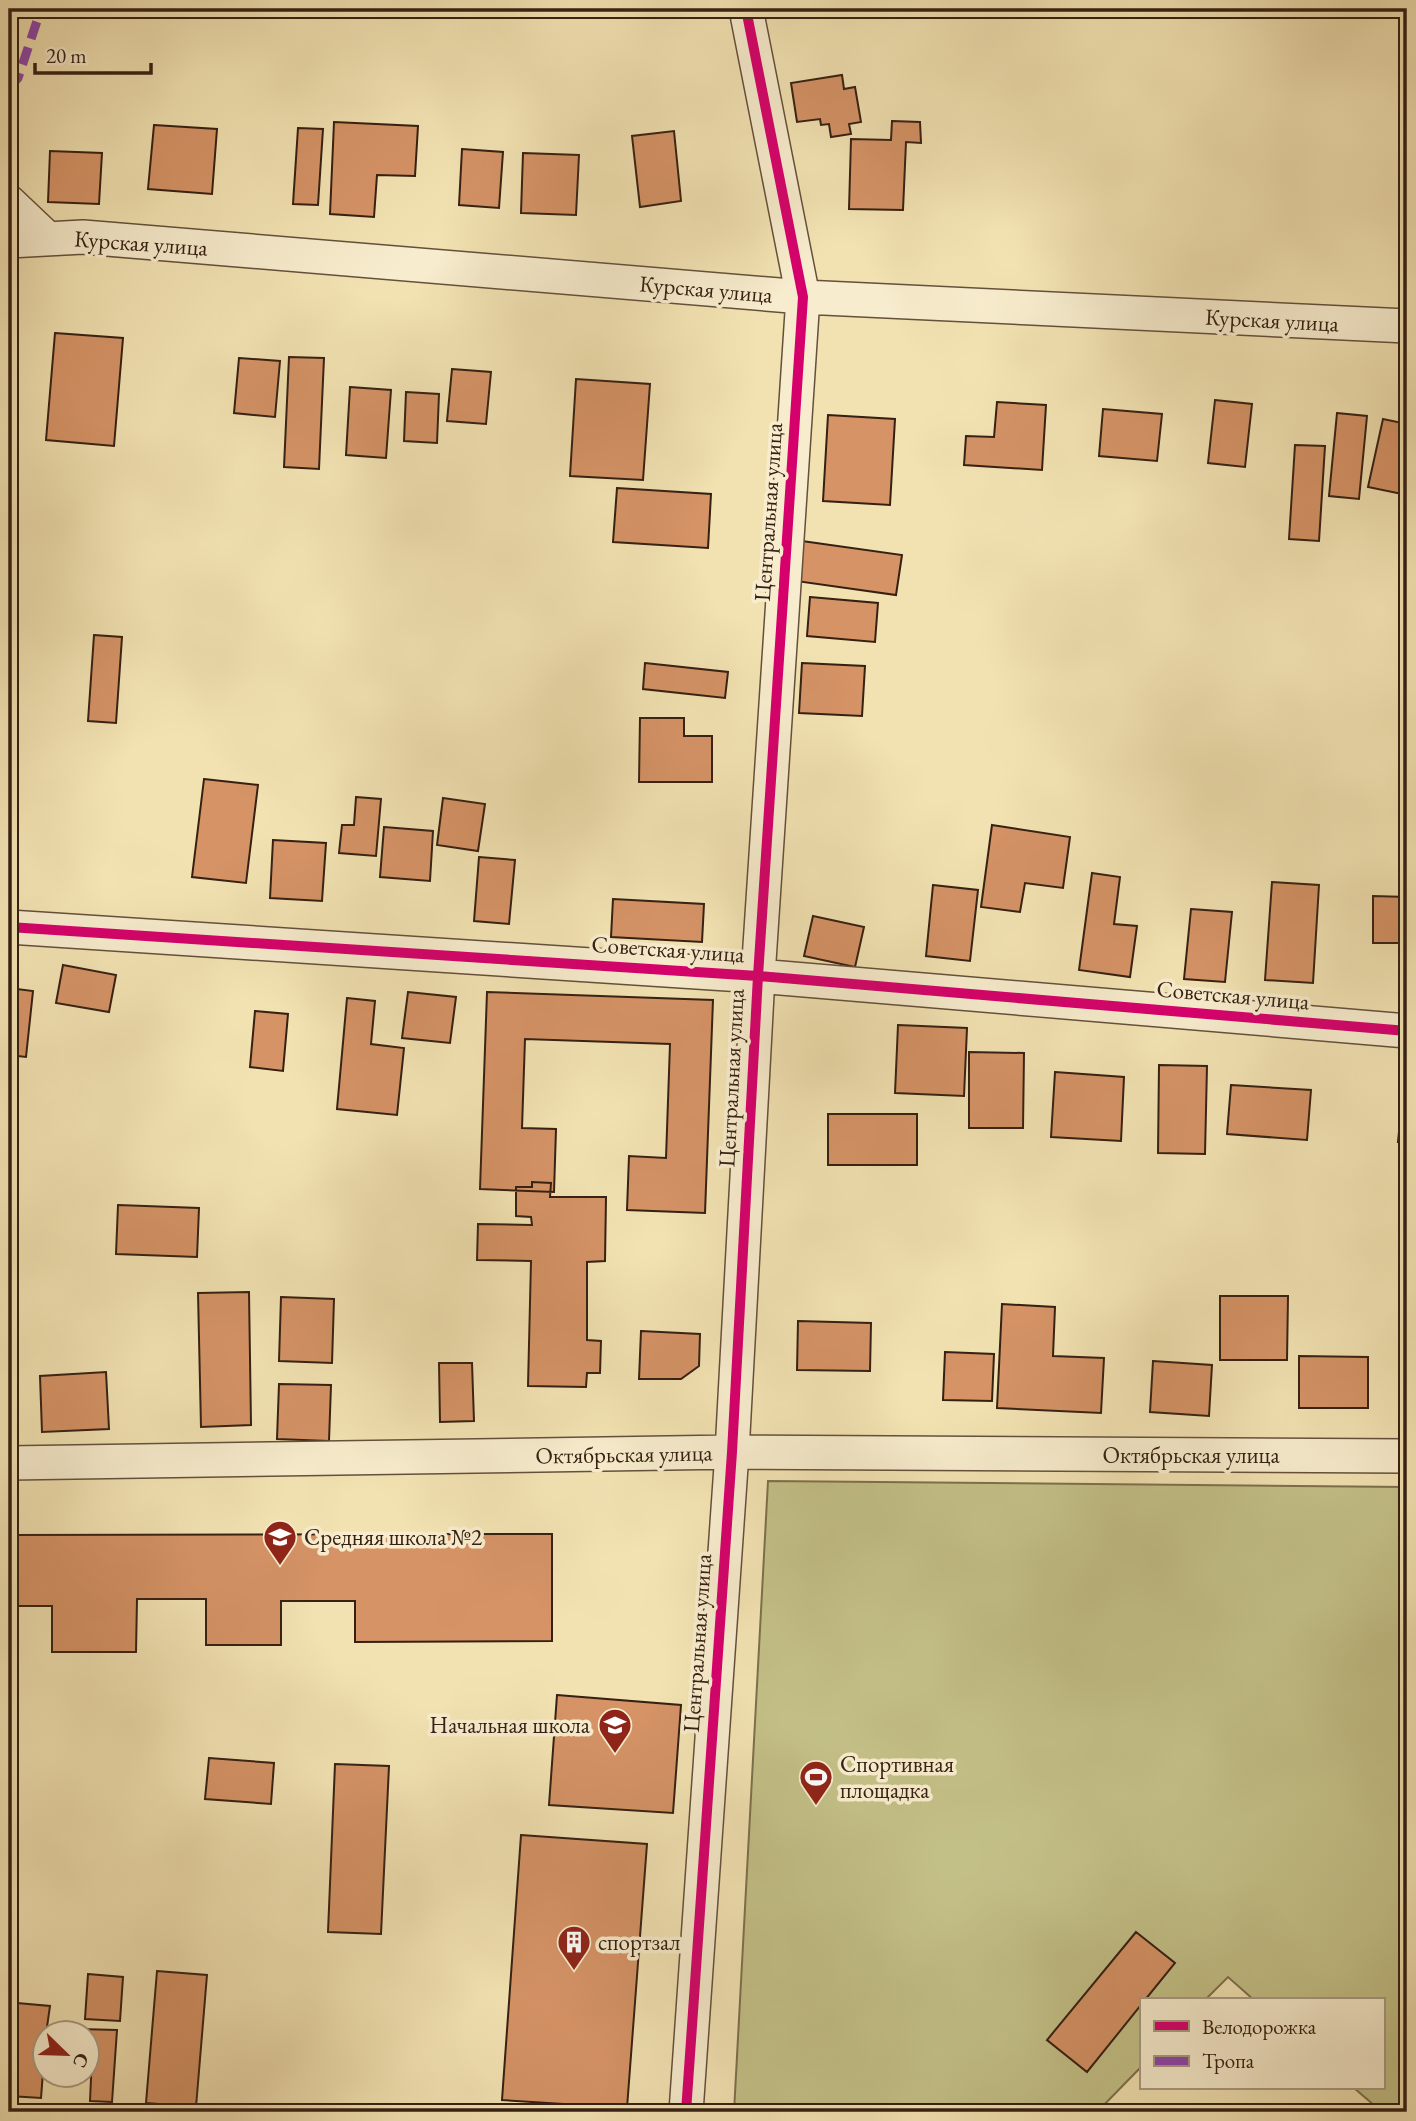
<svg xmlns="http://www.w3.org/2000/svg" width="1416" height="2121" font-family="'EB Garamond',serif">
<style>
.green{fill:#c3c087;stroke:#7c704d;stroke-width:2}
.building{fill:#d59366;stroke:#352013;stroke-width:2}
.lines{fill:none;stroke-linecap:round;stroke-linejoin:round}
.street-casing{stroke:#64503b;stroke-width:36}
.street{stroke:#f7eccd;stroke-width:33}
.quiet{stroke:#8e44ad;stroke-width:9;stroke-dasharray:18 9;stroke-linecap:butt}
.cycleway-casing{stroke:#f7eccd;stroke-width:15}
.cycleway{stroke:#d6006c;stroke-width:10}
.labels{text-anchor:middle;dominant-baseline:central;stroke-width:7;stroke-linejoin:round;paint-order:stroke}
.street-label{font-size:23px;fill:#352013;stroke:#f7eccd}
.poi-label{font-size:23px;fill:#352013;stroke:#f7eccd;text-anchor:start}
</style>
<rect width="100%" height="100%" fill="#f2e2b2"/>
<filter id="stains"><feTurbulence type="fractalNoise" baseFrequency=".00286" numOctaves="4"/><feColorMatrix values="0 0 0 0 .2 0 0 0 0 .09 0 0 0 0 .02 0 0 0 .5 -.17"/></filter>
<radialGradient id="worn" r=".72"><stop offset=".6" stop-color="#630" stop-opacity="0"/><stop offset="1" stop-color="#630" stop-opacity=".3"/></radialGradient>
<!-- green -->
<path class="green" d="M768,1481L1407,1487V2112H1382L1354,2088H1383V2000H1254L1228,1977L1205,2000H1141V2067L1097,2112H734Z"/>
<!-- building -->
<path class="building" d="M842,75L844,89L855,87L861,122L849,124L851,134L831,137L829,124L821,125L820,119L797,122L791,83Z
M892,121L920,122L921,143L906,142L903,210L849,209L851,139L891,140Z
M334,122L418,126L415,176L377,175L374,217L330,214Z
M154,125L217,129L212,194L148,189Z
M298,128L323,129L318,205L293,204Z
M674,131L681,201L640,207L632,136Z
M462,149L503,152L499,208L459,205Z
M50,151L102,153L99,204L48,202Z
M523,153L579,155L576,215L521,213Z
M55,333L123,338L114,446L46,440Z
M289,357L324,358L319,469L284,467Z
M239,358L280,361L275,417L234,413Z
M452,369L491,372L486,424L447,421Z
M576,379L650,384L643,480L570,476Z
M350,387L391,390L386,458L346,455Z
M406,392L439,394L437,443L404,441Z
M1215,400L1252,404L1245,467L1208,463Z
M997,402L1046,405L1042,470L964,465L966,436L994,437Z
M1103,409L1162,414L1157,461L1099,456Z
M1337,413L1367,416L1359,499L1329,496Z
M828,415L895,419L890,505L823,501Z
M1383,419L1407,424V495L1368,487Z
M1295,445L1325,446L1319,541L1289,539Z
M617,488L711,494L708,548L613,542Z
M802,541L902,555L896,595L796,581Z
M810,597L878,603L875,642L807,636Z
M94,635L122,637L116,723L88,721Z
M9,644H13L11,702H9Z
M645,663L728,672L725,698L643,689Z
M802,663L865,666L862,716L799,713Z
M640,718H684V736H712V782H639Z
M204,779L258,785L246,883L192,877Z
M356,797L381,799L376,856L339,853L342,825H354Z
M443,798L485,804L478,851L437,845Z
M992,825L1070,837L1063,888L1025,883L1020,912L981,907Z
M384,827L433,831L430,881L380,877Z
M273,840L326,843L322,901L270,898Z
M479,857L515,860L509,924L474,921Z
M1092,873L1120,877L1114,924L1137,926L1130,977L1079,970Z
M1272,882L1319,885L1313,983L1265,980Z
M933,885L978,890L970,961L926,956Z
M1373,896L1407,897V943H1373Z
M613,899L704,904L702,942L611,937Z
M1191,909L1232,912L1225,982L1184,979Z
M813,916L864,927L855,967L804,956Z
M63,965L116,975L109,1012L56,1003Z
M9,988L33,991L26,1057L9,1055Z
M408,992L456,997L450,1043L402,1038Z
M487,992L713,1000L705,1213L627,1210L629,1156L666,1158L670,1044L525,1039L522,1128L556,1129L554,1192L480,1189Z
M347,998L375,1001L371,1044L404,1048L397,1115L337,1109Z
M255,1011L288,1014L283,1071L250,1067Z
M898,1025L967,1028L964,1096L895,1093Z
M969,1052L1024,1053L1023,1128H969Z
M1159,1065L1207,1066L1205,1154L1158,1153Z
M1055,1072L1124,1077L1121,1141L1051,1137Z
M1231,1085L1311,1090L1307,1140L1227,1134Z
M1403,1091H1407V1142H1398Z
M828,1114H917V1165H828Z
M532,1182L551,1183L550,1197H606L605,1261L587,1262V1340L601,1341L600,1373H587L586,1387L528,1386L531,1261L477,1260L478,1224L532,1225L531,1217L516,1216V1187H532Z
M118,1205L199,1208L197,1257L116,1254Z
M249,1292L251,1425L201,1427L198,1293Z
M1220,1296H1288L1287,1360H1220Z
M281,1297L334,1299L332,1363L279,1361Z
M1002,1304L1055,1307L1053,1356L1104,1358L1101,1413L997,1408Z
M798,1321L871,1323L870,1371L797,1370Z
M641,1331L700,1334L699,1366L681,1379H639Z
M945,1352L994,1354L992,1401L943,1400Z
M1299,1356L1368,1357V1408H1299Z
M1153,1361L1212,1365L1209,1416L1150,1412Z
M439,1363H472L474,1421L440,1422Z
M106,1372L109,1429L42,1432L40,1376Z
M279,1384L331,1385L329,1441L277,1439Z
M552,1534V1641L355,1642V1601H281V1645H206V1599H137L136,1652H52V1606H9V1535Z
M557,1695L681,1705L673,1813L549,1805Z
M209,1758L274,1763L271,1804L205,1799Z
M335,1764L389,1766L381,1934L328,1932Z
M521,1835L647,1844L627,2108L502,2100Z
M1136,1932L1175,1963L1145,2000H1141V2005L1087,2072L1047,2040Z
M157,1971L207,1975L196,2107L146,2103Z
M88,1974L123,1977L120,2021L85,2019Z
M17,2003L50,2006L46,2034L41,2098L9,2096Z
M79,2029L117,2030L112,2102L90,2101L92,2056H88V2034H79Z"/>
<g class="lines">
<defs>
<path id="street" d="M9,202L48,239
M9,241L83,237L803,297L1407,326
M9,927L758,976L1407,1031
M9,1463L732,1452L1407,1456
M686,2112L732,1452L758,976L803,297L746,9"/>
</defs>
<!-- street casing -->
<use href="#street" class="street-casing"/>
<!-- street -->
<use href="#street" class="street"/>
<!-- quiet -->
<path class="quiet" d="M9,87L18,78L41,9"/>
<defs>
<path id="cycleway" d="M9,927L758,976L1407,1031
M686,2112L732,1452L758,976L803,297L746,9"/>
</defs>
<!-- cycleway casing -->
<use href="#cycleway" class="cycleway-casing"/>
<!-- cycleway -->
<use href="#cycleway" class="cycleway"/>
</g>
<!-- icons -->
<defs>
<symbol id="school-pin" viewBox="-11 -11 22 30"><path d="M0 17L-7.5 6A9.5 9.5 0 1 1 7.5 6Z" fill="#8f2418" stroke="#f7eccd"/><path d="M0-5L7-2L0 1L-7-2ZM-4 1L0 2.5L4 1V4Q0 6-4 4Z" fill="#fff"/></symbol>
<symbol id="stadium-pin" viewBox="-11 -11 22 30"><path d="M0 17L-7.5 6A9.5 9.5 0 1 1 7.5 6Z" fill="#8f2418" stroke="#f7eccd"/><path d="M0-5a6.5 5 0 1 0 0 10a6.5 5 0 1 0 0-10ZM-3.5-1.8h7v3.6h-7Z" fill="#fff"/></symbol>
<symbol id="building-pin" viewBox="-11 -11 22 30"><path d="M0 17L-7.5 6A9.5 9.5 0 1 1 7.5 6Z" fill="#8f2418" stroke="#f7eccd"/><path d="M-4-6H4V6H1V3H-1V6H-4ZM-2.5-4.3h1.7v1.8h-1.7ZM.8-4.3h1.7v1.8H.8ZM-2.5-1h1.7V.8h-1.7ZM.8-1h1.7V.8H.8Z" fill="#fff"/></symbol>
</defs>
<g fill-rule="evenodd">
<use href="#school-pin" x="261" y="1518" width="38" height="52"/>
<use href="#school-pin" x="596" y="1706" width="38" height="52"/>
<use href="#stadium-pin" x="797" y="1758" width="38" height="52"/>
<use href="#building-pin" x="555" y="1923" width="38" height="52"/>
</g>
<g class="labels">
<!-- street labels -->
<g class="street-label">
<text transform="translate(141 243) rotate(4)">Курская улица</text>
<text transform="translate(706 289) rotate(5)">Курская улица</text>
<text transform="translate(1272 320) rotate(3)">Курская улица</text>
<text transform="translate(768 512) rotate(-86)">Центральная улица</text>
<text transform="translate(668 949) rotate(4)">Советская улица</text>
<text transform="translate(1233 995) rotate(5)">Советская улица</text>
<text transform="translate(731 1078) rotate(-87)">Центральная улица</text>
<text transform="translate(624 1454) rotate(-1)">Октябрьская улица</text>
<text x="1191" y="1455">Октябрьская улица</text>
<text transform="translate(697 1643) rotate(-86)">Центральная улица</text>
</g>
<!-- poi labels -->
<g class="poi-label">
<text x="304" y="1537">Средняя школа №2</text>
<text x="590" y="1725" text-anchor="end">Начальная школа</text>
<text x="840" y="1764">Cпортивная<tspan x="840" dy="26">площадка</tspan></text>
<text x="598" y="1942">спортзал</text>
</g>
</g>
<!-- margin -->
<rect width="1416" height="2121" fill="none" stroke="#f2e2b2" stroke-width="35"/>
<rect x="10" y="10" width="1395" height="2100" fill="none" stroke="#352013" stroke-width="3.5"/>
<rect x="18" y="18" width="1381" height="2086" fill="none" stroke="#352013" stroke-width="2"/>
<!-- legend -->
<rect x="1140" y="1998" width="245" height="91" fill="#f7eccd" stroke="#a99a83" stroke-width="2"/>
<rect x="1154" y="2021" width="35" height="10" fill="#d6006c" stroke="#a99a83" stroke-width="2"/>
<text x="1202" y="2034" font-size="21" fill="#352013">Велодорожка</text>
<rect x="1154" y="2056" width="35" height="10" fill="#8e44ad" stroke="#a99a83" stroke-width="2"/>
<text x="1202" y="2068" font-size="21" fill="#352013">Тропа</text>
<!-- north arrow -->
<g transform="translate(66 2054) rotate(113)"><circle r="33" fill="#f7eccd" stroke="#a99a83" stroke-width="2"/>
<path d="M0-5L12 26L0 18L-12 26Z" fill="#8f2418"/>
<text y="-10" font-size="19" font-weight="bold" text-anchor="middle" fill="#352013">С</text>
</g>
<!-- scale -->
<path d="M35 63v10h116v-10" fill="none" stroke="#352013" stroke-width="3.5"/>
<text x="46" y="63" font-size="21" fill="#352013" stroke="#f7eccd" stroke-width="5" paint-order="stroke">20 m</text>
<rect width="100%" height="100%" filter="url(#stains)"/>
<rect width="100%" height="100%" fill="url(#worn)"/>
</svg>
